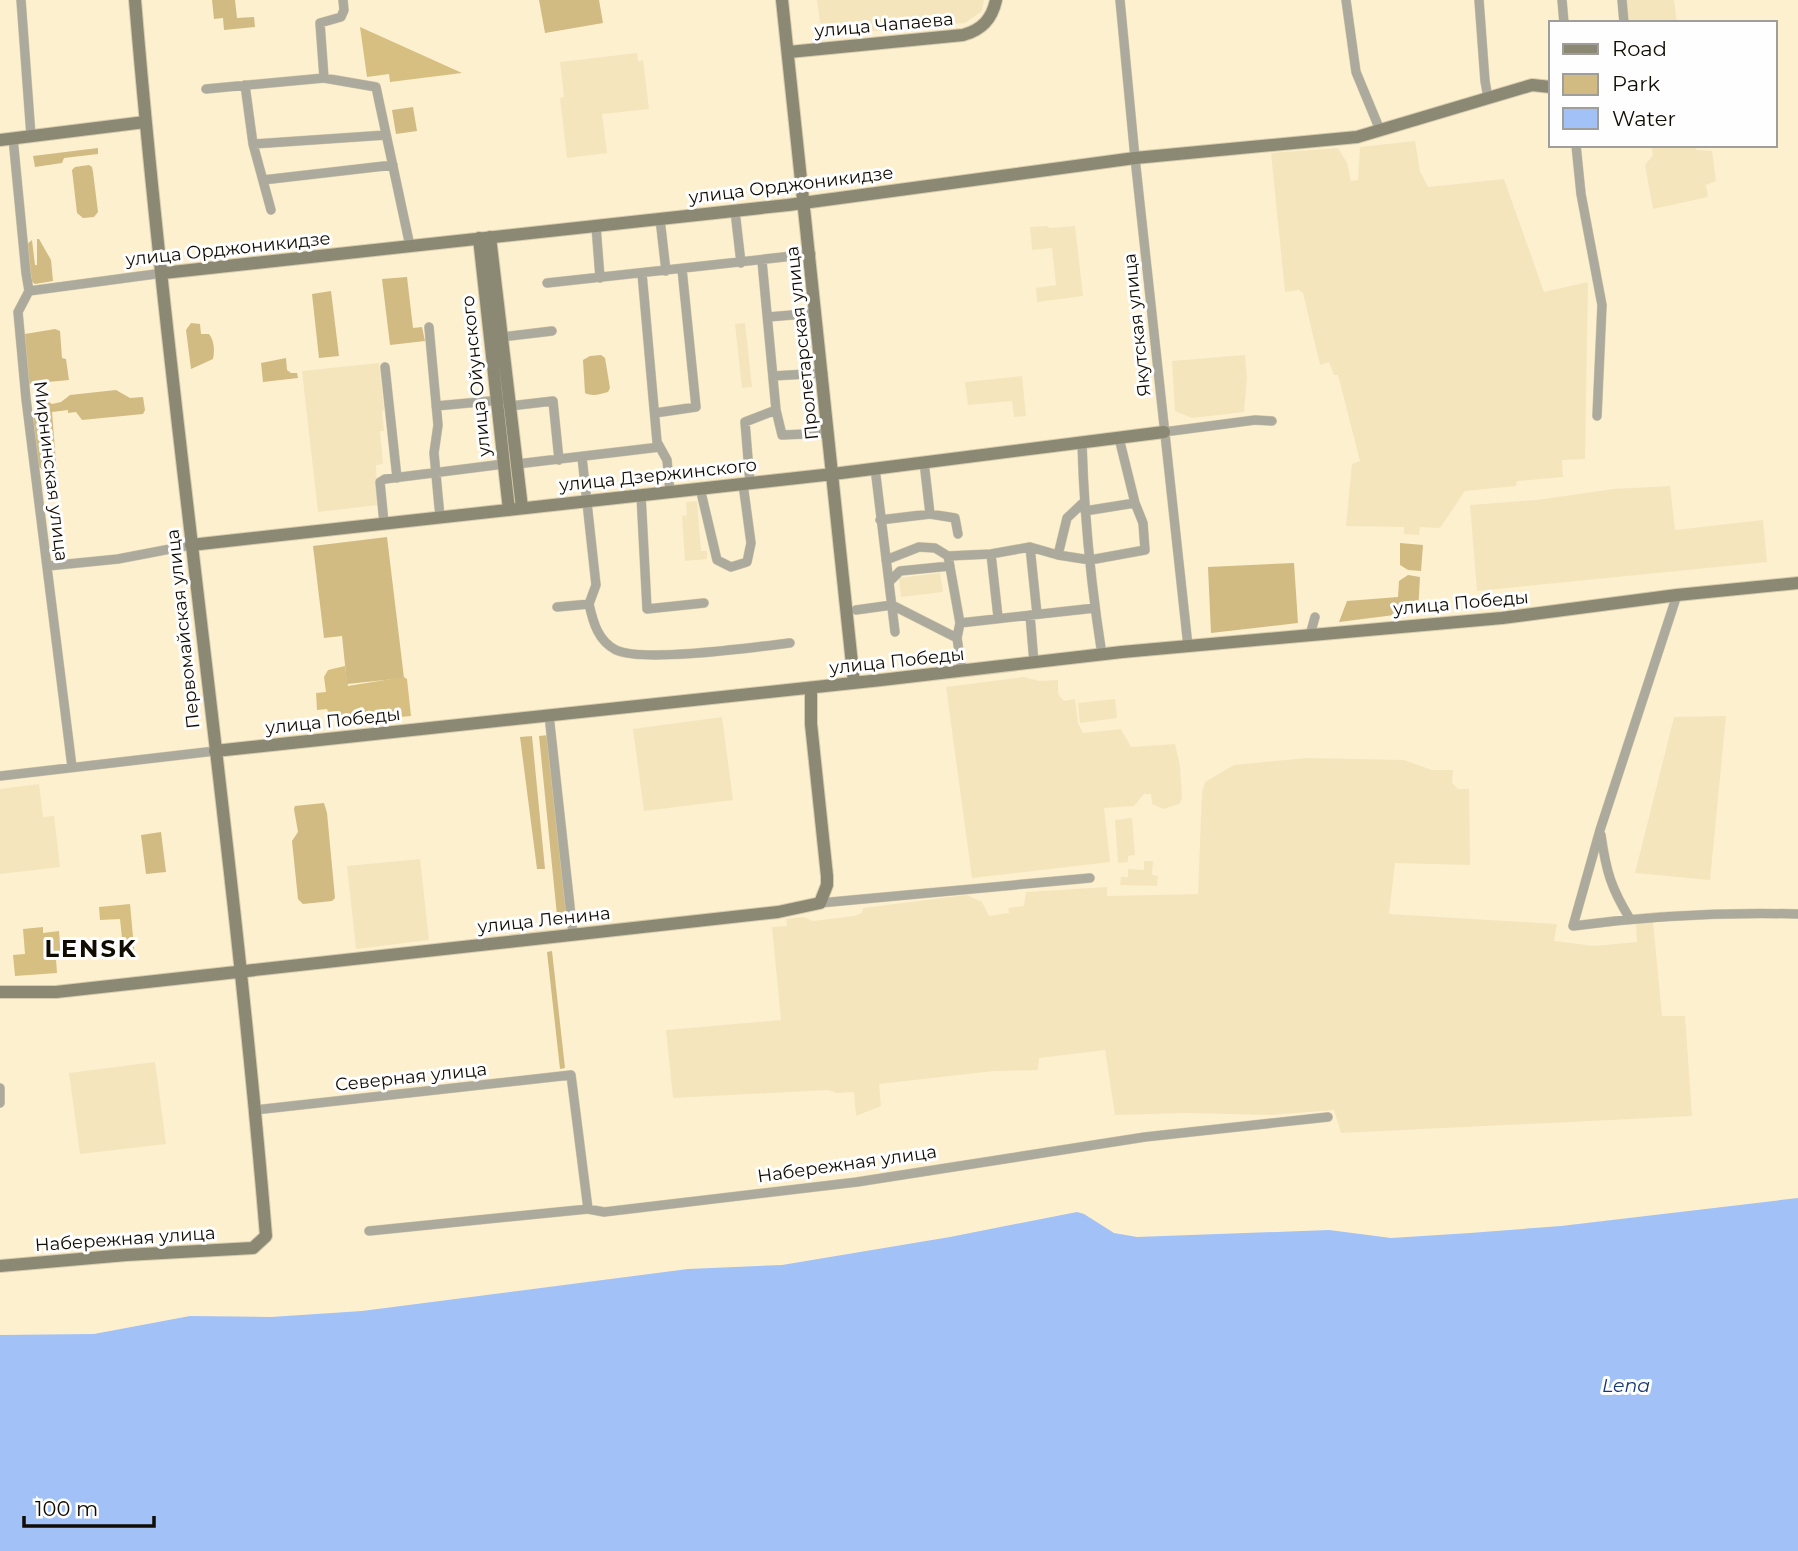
<svg xmlns="http://www.w3.org/2000/svg" width="1798" height="1551" font-family="Montserrat,sans-serif">
<style>
.built{fill:#f5e5bd}
.green{fill:#d1bb83}
.forest{fill:#d7bf81}
.water{fill:#a1c1f7}
.lines{fill:none;stroke-linecap:round;stroke-linejoin:round}
.street-casing{stroke:#d7ccae;stroke-width:10}
.secondary-casing{stroke:#d7ccae;stroke-width:14}
.street{stroke:#acaa9c;stroke-width:9}
.secondary{stroke:#8b8873;stroke-width:12}
.labels{text-anchor:middle;dominant-baseline:central;stroke-width:6;stroke-linejoin:round;paint-order:stroke}
.street-label{font-size:18px;fill:#110d03;stroke:#fefefe}
.water-label{font-size:19px;font-style:italic;fill:#153977;stroke:#fefefe}
.district-label{font-size:24px;font-weight:bold;letter-spacing:2px;fill:#110d03;stroke:#fefefe}
</style>
<rect width="100%" height="100%" fill="#fdf0cf"/>
<!-- built -->
<path class="built" d="M817,0H984L982,11L965,23L840,34L820,23Z
M1625,0H1674L1677,23H1629Z
M637,53L638,61L643,60L649,109L602,114L607,153L567,158L560,98L564,97L560,62Z
M1415,141L1420,171L1428,187L1504,179L1544,292L1588,282L1585,459L1562,460L1563,477L1517,481L1516,486L1465,491L1440,528L1420,527L1419,535L1404,534V527L1346,526L1352,464L1360,461L1338,375H1334L1329,362L1320,365L1303,293L1299,290L1285,292L1271,153L1338,148L1347,163L1351,181L1358,180L1360,147Z
M1651,145H1695L1696,150L1712,151L1716,181L1706,185L1708,197L1653,209L1645,165L1653,155Z
M1048,226L1049,228L1075,226L1083,296L1037,302L1036,288L1056,285L1052,248L1032,250L1030,227Z
M745,323L752,387L742,388L735,324Z
M1245,355L1247,378L1244,412L1192,418L1175,411L1172,361Z
M379,363L384,410L382,411L384,431H380L383,464L376,465L378,505L318,512L302,371Z
M1022,376L1026,416L1014,417L1012,401L968,405L965,382Z
M1670,486L1675,530L1763,520L1767,562L1477,591L1470,505L1537,500L1613,489Z
M697,501L701,551H707V559L685,561L682,516L687,515L686,502Z
M940,573L943,592L901,597L899,578Z
M1023,677L1039,681L1058,680V694L1064,701L1075,699L1078,723L1083,733L1121,729L1131,747L1175,744L1180,766L1182,799L1179,804L1163,809L1152,804L1151,794H1144L1134,806L1104,808L1110,862L972,878L946,687Z
M1115,699L1117,718L1080,723L1078,703Z
M1726,716L1710,880L1635,873L1674,717Z
M722,717L733,800L644,811L633,729Z
M1307,758L1404,760L1432,770H1453L1452,783L1458,789H1469L1470,865L1395,863L1389,914L1557,924L1554,941L1594,946L1637,942L1636,923L1653,922L1662,1016H1685L1692,1116L1341,1133L1334,1110L1272,1115L1186,1113L1115,1115L1105,1050L1039,1058L1038,1070L994,1071L879,1084L881,1106L856,1116L854,1092L837,1093L828,1090L673,1098L666,1030L781,1020L772,927L787,926L786,919L803,917L813,921L854,916L862,913L863,908L967,895L982,902L989,916L1009,913L1008,908L1024,906L1026,892L1107,887V896L1198,894L1202,792L1205,782L1234,765Z
M39,784L43,817L54,816L60,867L0,874V789Z
M1132,818L1135,855L1128,856V862L1118,863L1115,820Z
M420,859L429,940L356,949L347,866Z
M1144,861H1153L1152,875L1158,876L1157,886L1120,885L1121,877H1128V869L1144,870Z
M155,1062L166,1144L80,1154L69,1073Z"/>
<!-- green -->
<path class="green" d="M212,0H235L237,18L254,17L255,27L224,30L223,18L214,19Z
M539,0H599L603,23L545,33Z
M413,107L417,131L396,134L392,110Z
M98,148V154L64,158L62,163L35,167L33,156Z
M89,165L92,167L93,172L98,212L94,217L83,218L77,213L72,170L75,167Z
M37,239H39L51,260L53,281L35,284L32,282L26,245L32,240L35,265H37Z
M407,277L413,328L422,327L425,341L390,345L382,279Z
M331,291L339,356L319,358L312,294Z
M191,323L200,324L201,334H209C214,340 215,351 213,359L191,369L186,330Z
M55,329L60,331L62,358L66,359L69,380L27,384L23,338L25,334Z
M601,355L605,358L610,388L608,392C600,394 593,397 585,393L583,360L590,356Z
M286,358L287,370L291,373H297L298,378L263,382L261,363Z
M116,390L130,398L143,397L145,410L143,414L82,420L76,412L68,413V410L52,412L57,475L44,471L38,466L33,416L37,403L46,400L52,404L61,402L70,395Z
M387,537L404,678L347,684L342,636L324,638L313,546Z
M1400,543L1423,545L1421,571L1408,570L1400,565Z
M1294,563L1298,623L1211,633L1208,567Z
M1408,575L1420,577L1418,612L1339,622L1347,601L1398,597L1399,581Z
M549,735L568,923L558,925L539,736Z
M532,736L545,869H537L520,737Z
M324,803L327,813L335,898L332,901L303,904L298,899L292,841L298,832L294,809L295,806Z
M161,832L166,872L146,874L141,835Z
M552,951L565,1068L560,1069L547,952Z"/>
<!-- forest -->
<path class="forest" d="M360,27L462,73L390,82L389,74L367,77Z
M345,666L348,686L404,677L407,679L411,716L339,722L329,714L327,709L317,710L316,693L326,692L324,677L328,670Z
M130,904L135,958L124,957L120,919L100,920L99,907Z
M43,927V933L59,931L61,959H56L57,973L15,976L13,955L25,954L23,929Z"/>
<!-- water -->
<path class="water" d="M1798,1198V1551H0V1335L94,1334L190,1316L271,1317L362,1311L688,1269L782,1265L950,1237L1077,1212L1084,1214L1114,1233L1137,1237L1329,1230L1391,1238L1470,1233L1561,1226Z"/>
<g class="lines">
<defs>
<path id="street" d="M21,0L31,136
M1120,0L1135,158L1188,646
M1346,0L1356,72L1380,130
M1479,0L1485,81L1488,98
M1562,0L1564,23
M1622,0L1624,23
M324,78L320,23L341,17L344,10L343,0
M245,85L253,144L271,210
M206,89L324,78L376,87L410,246
M13,138L26,273L29,291L18,312L26,399L72,767
M253,144L386,135
M1576,145L1581,194L1602,305L1597,416
M263,180L393,165
M735,211L741,263
M660,219L666,271
M596,226L600,278
M762,261L776,410L782,435L829,433
M642,273L657,442L667,460L670,492
M547,283L811,254
M29,291L163,273
M768,317L816,313
M429,327L438,425L434,453L440,517
M502,337L552,331
M385,367L397,478
M773,376L823,373
M436,406L501,400
M510,406L553,401L559,460
M655,413L696,407L682,269
M1164,432L1255,420L1272,421
M1082,443C1084,514 1091,585 1102,655
M924,462L930,514
M517,464L660,447
M875,468L895,632
M750,483L745,422L776,410
M700,488L717,560L731,567L747,562L751,543L743,484
M641,495L647,609L704,603
M1085,511L1135,503
M880,520L930,514L955,518L958,534
M384,523L380,482L385,479L504,464
M1030,547L1037,614
M991,554L998,617
M1058,555L1067,518L1084,502
M948,556L960,623L957,638L962,671
M886,560L919,547L935,548L948,556L991,554L1030,547L1058,555L1090,560L1145,550L1143,523L1135,503L1119,438
M48,566L118,559L191,545
M889,582L900,571L950,566
M1677,595L1600,830L1573,926C1648,916 1723,912 1798,914
M589,604C593,622 598,641 616,650C644,663 755,647 790,643
M557,607L589,604L596,585L582,457
M856,610L892,605L957,638
M1030,615L1034,663
M960,623L1095,608
M1310,635L1315,617
M549,715L573,934
M0,776L215,751
M1601,835C1606,871 1611,888 1630,919
M820,903L1090,878
M0,1088V1103
M255,1110L571,1075L588,1209
M369,1231L588,1209L604,1212L857,1182L1145,1137L1328,1117"/>
<path id="secondary" d="M782,0L854,683
M789,52L963,35C982,30 992,19 996,0
M0,140L145,122
M490,237L522,508
M479,238L509,510
M163,273L788,205L1135,158L1357,137L1532,85L1551,87
M191,545L833,474L1164,432
M215,751L881,680L1122,652L1502,618L1677,595L1798,583
M0,992H56L778,912L820,903L827,885V876L811,724V688
M0,1266L126,1255L253,1248L266,1236C232,823 169,413 135,0"/>
</defs>
<!-- street casing -->
<use href="#street" class="street-casing"/>
<!-- secondary casing -->
<use href="#secondary" class="secondary-casing"/>
<!-- street -->
<use href="#street" class="street"/>
<!-- secondary -->
<use href="#secondary" class="secondary"/>
</g>
<g class="labels">
<!-- street labels -->
<g class="street-label">
<text transform="translate(884 25) rotate(-5)">улица Чапаева</text>
<text transform="translate(791 185) rotate(-7)">улица Орджоникидзе</text>
<text transform="translate(228 249) rotate(-6)">улица Орджоникидзе</text>
<text transform="translate(1137 325) rotate(-96)">Якутская улица</text>
<text transform="translate(802 343) rotate(-96)">Пролетарская улица</text>
<text transform="translate(476 376) rotate(-96)">улица Ойунского</text>
<text transform="translate(51 471) rotate(83)">Мирнинская улица</text>
<text transform="translate(658 475) rotate(-6)">улица Дзержинского</text>
<text transform="translate(1461 603) rotate(-5)">улица Победы</text>
<text transform="translate(183 629) rotate(-96)">Первомайская улица</text>
<text transform="translate(897 661) rotate(-6)">улица Победы</text>
<text transform="translate(333 721) rotate(-6)">улица Победы</text>
<text transform="translate(544 920) rotate(-6)">улица Ленина</text>
<text transform="translate(411 1077) rotate(-6)">Северная улица</text>
<text transform="translate(847 1164) rotate(-8)">Набережная улица</text>
<text transform="translate(125 1239) rotate(-4)">Набережная улица</text>
</g>
<!-- water labels -->
<g class="water-label">
<text x="1626" y="1385">Lena</text>
</g>
<!-- district labels -->
<g class="district-label">
<text x="91" y="948">LENSK</text>
</g>
</g>
<!-- legend -->
<rect x="1549" y="21" width="228" height="126" fill="#fefefe" stroke="#9f9e9a" stroke-width="2"/>
<rect x="1563" y="44" width="35" height="10" fill="#8b8873" stroke="#9f9e9a" stroke-width="2"/>
<text x="1612" y="56" font-size="21" fill="#110d03">Road</text>
<rect x="1563" y="74" width="35" height="21" fill="#d1bb83" stroke="#9f9e9a" stroke-width="2"/>
<text x="1612" y="91" font-size="21" fill="#110d03">Park</text>
<rect x="1563" y="108" width="35" height="21" fill="#a1c1f7" stroke="#9f9e9a" stroke-width="2"/>
<text x="1612" y="126" font-size="21" fill="#110d03">Water</text>
<!-- scale -->
<path d="M24 1516v10h130v-10" fill="none" stroke="#110d03" stroke-width="3.5"/>
<text x="35" y="1516" font-size="21" fill="#110d03" stroke="#fefefe" stroke-width="5" paint-order="stroke">100 m</text>
</svg>
